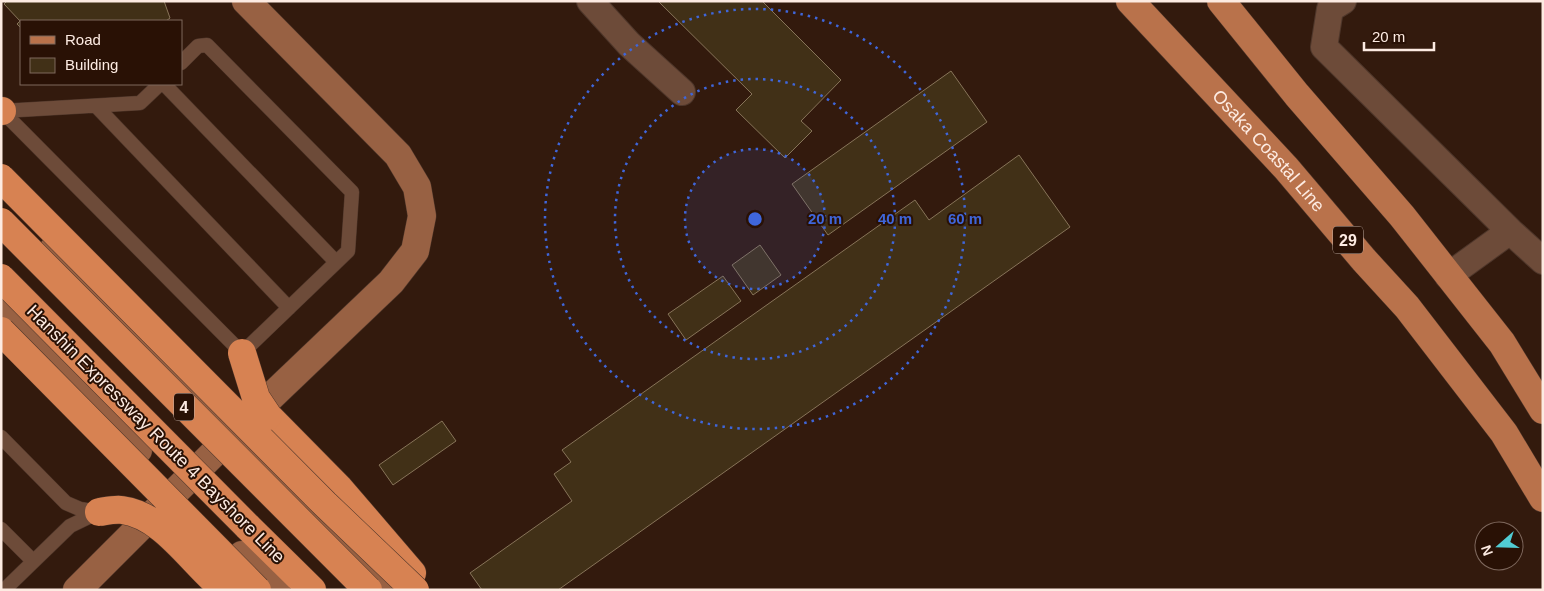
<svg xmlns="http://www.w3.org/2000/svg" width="1544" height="591" font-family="Arial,sans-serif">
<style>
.building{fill:#413017;stroke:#877459}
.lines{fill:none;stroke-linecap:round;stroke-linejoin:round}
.lane-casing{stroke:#4f372b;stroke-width:15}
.street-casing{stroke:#4f372b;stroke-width:28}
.secondary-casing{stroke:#4f372b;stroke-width:29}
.primary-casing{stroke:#4f372b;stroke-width:29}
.highway-casing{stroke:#4f372b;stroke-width:29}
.lane{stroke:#6d4b39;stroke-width:14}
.street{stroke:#6d4b39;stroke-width:26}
.secondary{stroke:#986143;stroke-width:28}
.primary{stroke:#b9724b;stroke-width:28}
.highway{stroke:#d78252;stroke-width:28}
.highway-bridge-casing{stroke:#4f372b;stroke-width:29;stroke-linecap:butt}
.highway-bridge{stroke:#d78252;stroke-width:28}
.ring{fill:none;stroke:#3f66da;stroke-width:2.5;stroke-dasharray:2.5 5}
.labels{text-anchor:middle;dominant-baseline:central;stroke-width:4;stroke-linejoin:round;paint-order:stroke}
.shield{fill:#291105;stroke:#bdaaa0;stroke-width:1}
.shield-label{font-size:16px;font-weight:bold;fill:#fdebe2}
.street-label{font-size:18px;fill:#fdebe2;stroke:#291105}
.centre{fill:#3f66da;stroke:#291105;stroke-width:2.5}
.ring-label{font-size:15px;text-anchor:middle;font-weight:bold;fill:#3f66da;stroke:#291105;stroke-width:4;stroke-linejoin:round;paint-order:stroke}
</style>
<rect width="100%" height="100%" fill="#331a0d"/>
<!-- building -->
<path class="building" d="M7,1H164L170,18L166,21H21V28L17,24L20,21L4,4Z
M658,1H762L841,80L801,121L812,131L785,158L736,110L752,94Z
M951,71L987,122L828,235L792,184Z
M1019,155L1070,227L558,590H482L470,573L572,501L554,474L571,462L562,450L915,200L929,220Z
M760,245L781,275L753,295L732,265Z
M723,276L741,301L686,340L668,314Z
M442,421L456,441L393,485L379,465Z"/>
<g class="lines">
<defs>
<path id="lane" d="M164,84L336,262
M96,106L289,308
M2,111L242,353L348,251L352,192L207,45L198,46L181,63
M2,111L140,103L160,84
M1,437L66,503L80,509L99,512
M1,529L33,561
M4,590L70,526L99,512"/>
<path id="street" d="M590,1L629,44L682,92
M1343,1L1330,9L1324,47L1510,231L1448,276
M1510,231L1543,261"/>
<path id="secondary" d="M53,250C166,364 277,481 395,590
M1,310L138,450
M242,555L276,590
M77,590L256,411L391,282L415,251L422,216L417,187L398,155L246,1"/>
<g id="primary">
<path id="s1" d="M1130,1L1286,168L1364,260L1407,307L1504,433L1543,498"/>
<path d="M1221,1L1297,95L1402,216L1502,343L1543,410"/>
</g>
<path id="highway" d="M1,111H2
M268,416L339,488L412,573
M247,526L312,590"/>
</defs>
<!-- lane casing -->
<use href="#lane" class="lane-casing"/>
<!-- street casing -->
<use href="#street" class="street-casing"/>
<!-- secondary casing -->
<use href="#secondary" class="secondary-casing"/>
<!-- primary casing -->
<use href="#primary" class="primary-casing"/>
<!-- highway casing -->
<use href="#highway" class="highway-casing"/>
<!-- lane -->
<use href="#lane" class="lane"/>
<!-- street -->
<use href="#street" class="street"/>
<!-- secondary -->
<use href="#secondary" class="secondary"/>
<!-- primary -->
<use href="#primary" class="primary"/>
<!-- highway -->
<use href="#highway" class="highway"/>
<defs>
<path id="highway-bridge" d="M1,178L325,504L415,590
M1,222L368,590
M1,278L247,526
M1,331L257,590
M242,353L256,398L268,416
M99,512C106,511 115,509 122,510C165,516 192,564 225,590"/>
</defs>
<!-- highway-bridge casing -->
<use href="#highway-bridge" class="highway-bridge-casing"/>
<!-- highway-bridge -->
<use href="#highway-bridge" class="highway-bridge"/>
</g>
<!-- distance rings -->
<circle cx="755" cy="219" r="70" fill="#3f66da" fill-opacity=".12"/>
<g class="ring">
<circle cx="755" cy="219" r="70"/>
<circle cx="755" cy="219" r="140"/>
<circle cx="755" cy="219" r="210"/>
</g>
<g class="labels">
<!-- shield labels -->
<g class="shield">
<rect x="1333" y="226.5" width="30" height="27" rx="4"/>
<rect x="174" y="393.5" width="20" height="27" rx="4"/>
</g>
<g class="shield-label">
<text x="1348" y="240">29</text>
<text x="184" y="407">4</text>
</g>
<!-- street labels -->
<g class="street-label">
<text stroke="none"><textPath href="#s1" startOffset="204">Osaka Coastal Line</textPath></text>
<text transform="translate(156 434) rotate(45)">Hanshin Expressway Route 4 Bayshore Line</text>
</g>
</g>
<circle cx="755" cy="219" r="8" class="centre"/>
<g class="ring-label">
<text x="825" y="224">20 m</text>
<text x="895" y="224">40 m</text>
<text x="965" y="224">60 m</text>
</g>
<!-- border -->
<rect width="1544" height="591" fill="none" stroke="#fdebe2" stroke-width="5"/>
<!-- legend -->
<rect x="20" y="20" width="162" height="65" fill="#291105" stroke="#7e685d"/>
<rect x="30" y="36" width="25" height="8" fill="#b9724b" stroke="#7e685d"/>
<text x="65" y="45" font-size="15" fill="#fdebe2">Road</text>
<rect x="30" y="58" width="25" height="15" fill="#413017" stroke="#7e685d"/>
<text x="65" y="70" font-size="15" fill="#fdebe2">Building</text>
<!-- north arrow -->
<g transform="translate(1499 546) rotate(250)"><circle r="24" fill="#291105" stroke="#7e685d"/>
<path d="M0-4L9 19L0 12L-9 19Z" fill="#51ccd3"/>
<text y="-8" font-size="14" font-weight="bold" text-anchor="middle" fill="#fdebe2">N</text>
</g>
<!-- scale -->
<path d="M1364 42v8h70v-8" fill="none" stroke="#fdebe2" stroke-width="2.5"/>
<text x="1372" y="42" font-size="15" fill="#fdebe2" stroke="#291105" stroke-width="4" paint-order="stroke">20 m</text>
</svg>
